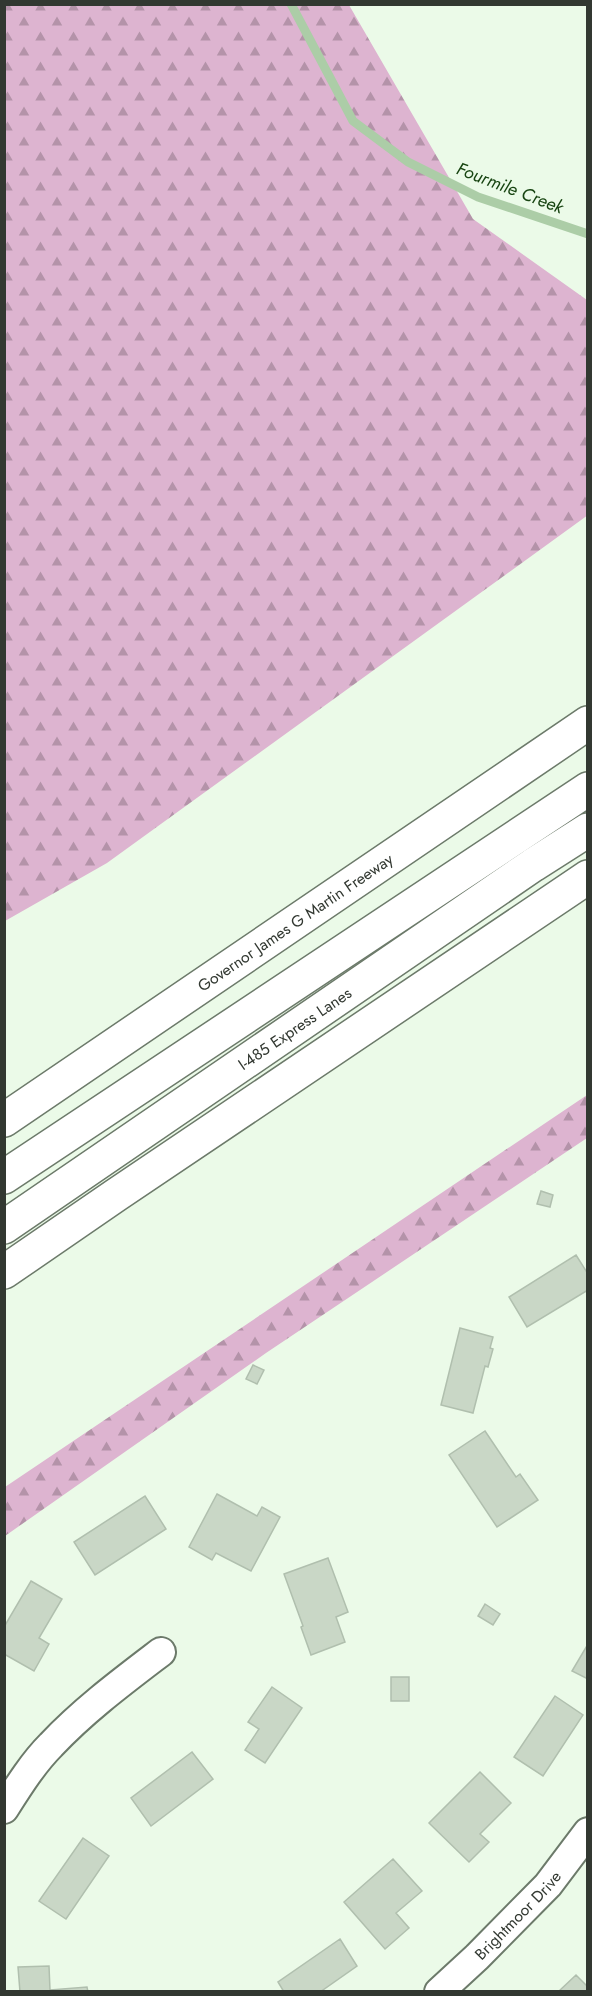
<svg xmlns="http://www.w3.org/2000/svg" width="592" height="1996" font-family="Jost,sans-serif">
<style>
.forest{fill:url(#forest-firs)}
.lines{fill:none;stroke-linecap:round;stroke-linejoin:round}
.stream{stroke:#accda7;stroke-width:9}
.building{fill:#c9d7c6;stroke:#b0bfae;stroke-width:1.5}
.minor-casing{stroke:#6c7a6a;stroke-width:32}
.motorway-casing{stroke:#6c7a6a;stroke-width:36}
.minor{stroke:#fff;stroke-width:28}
.motorway{stroke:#fff;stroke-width:33}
.labels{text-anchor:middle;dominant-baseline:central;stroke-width:4.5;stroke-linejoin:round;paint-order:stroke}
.street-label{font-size:16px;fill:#323831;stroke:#ebfae8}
.water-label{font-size:18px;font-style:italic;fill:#174411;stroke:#ebfae8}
</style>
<defs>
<pattern id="forest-firs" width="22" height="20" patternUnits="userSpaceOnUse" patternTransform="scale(1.5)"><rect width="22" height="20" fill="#ddb4d0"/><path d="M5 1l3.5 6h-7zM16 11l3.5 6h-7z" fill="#b493a9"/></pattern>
</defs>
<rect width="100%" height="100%" fill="#ebfae8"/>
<!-- forest -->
<path class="forest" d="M5,4L349,5L473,219L587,300L588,515L107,863L5,921Z
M587,1095V1138L266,1353L5,1536V1487Z"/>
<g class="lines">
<!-- stream -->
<path class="stream" d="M291,4L353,121L408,162L478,197L588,234"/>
</g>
<!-- building -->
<path class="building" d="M541,1191L553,1195L550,1207L537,1204Z
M576,1255L588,1274V1290L527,1327L509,1297Z
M460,1328L493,1337L490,1348L493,1349L488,1367L485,1366L473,1413L441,1405Z
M253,1365L264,1370L257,1384L246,1379Z
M485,1431L516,1477L520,1474L538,1500L497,1527L449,1455Z
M217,1494L257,1516L262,1507L280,1517L251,1571L216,1553L212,1560L189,1547Z
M145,1496L166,1529L95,1575L74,1542Z
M328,1558L348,1612L336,1617L345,1642L311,1655L301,1627L303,1626L284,1574Z
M31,1581L62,1599L39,1638L49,1644L34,1671L4,1654V1627Z
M485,1604L500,1614L493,1625L478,1616Z
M588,1644V1679L572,1671Z
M391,1677H409V1701H391Z
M272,1687L302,1708L265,1763L245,1750L259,1729L248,1722Z
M555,1696L583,1715L543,1776L514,1757Z
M192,1752L213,1779L151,1826L131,1798Z
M480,1772L511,1803L480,1834L489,1842L469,1862L429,1823Z
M83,1838L109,1856L66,1919L39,1901Z
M393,1859L422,1891L396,1913L409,1928L385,1949L344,1902Z
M340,1939L357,1966L320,1992H284L278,1982Z
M49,1966L50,1990L87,1987L88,1992H20L18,1967Z
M576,1975L588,1987V1992H558Z"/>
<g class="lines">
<defs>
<g id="minor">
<path d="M4,1809C18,1787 33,1763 51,1745C84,1710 123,1681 161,1652"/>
<path id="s1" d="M439,1992L477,1957L548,1885L588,1832"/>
</g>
<g id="motorway">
<path id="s2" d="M4,1120L588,723"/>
<path d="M4,1177L588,789"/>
<path id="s3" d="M4,1227L533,865L588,830"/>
<path d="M4,1272L116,1195L588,877"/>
</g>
</defs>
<!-- minor casing -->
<use href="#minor" class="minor-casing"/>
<!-- motorway casing -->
<use href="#motorway" class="motorway-casing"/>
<!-- minor -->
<use href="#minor" class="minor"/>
<!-- motorway -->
<use href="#motorway" class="motorway"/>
</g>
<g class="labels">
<!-- street labels -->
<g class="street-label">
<text stroke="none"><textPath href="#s2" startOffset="352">Governor James G Martin Freeway</textPath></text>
<text stroke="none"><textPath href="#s3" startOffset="352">I-485 Express Lanes</textPath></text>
<text stroke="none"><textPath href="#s1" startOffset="110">Brightmoor Drive</textPath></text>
</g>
<!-- water labels -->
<g class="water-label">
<text transform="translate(510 188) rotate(21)">Fourmile Creek</text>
</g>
</g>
<!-- border -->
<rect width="592" height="1996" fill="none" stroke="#323831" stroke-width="12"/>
</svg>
